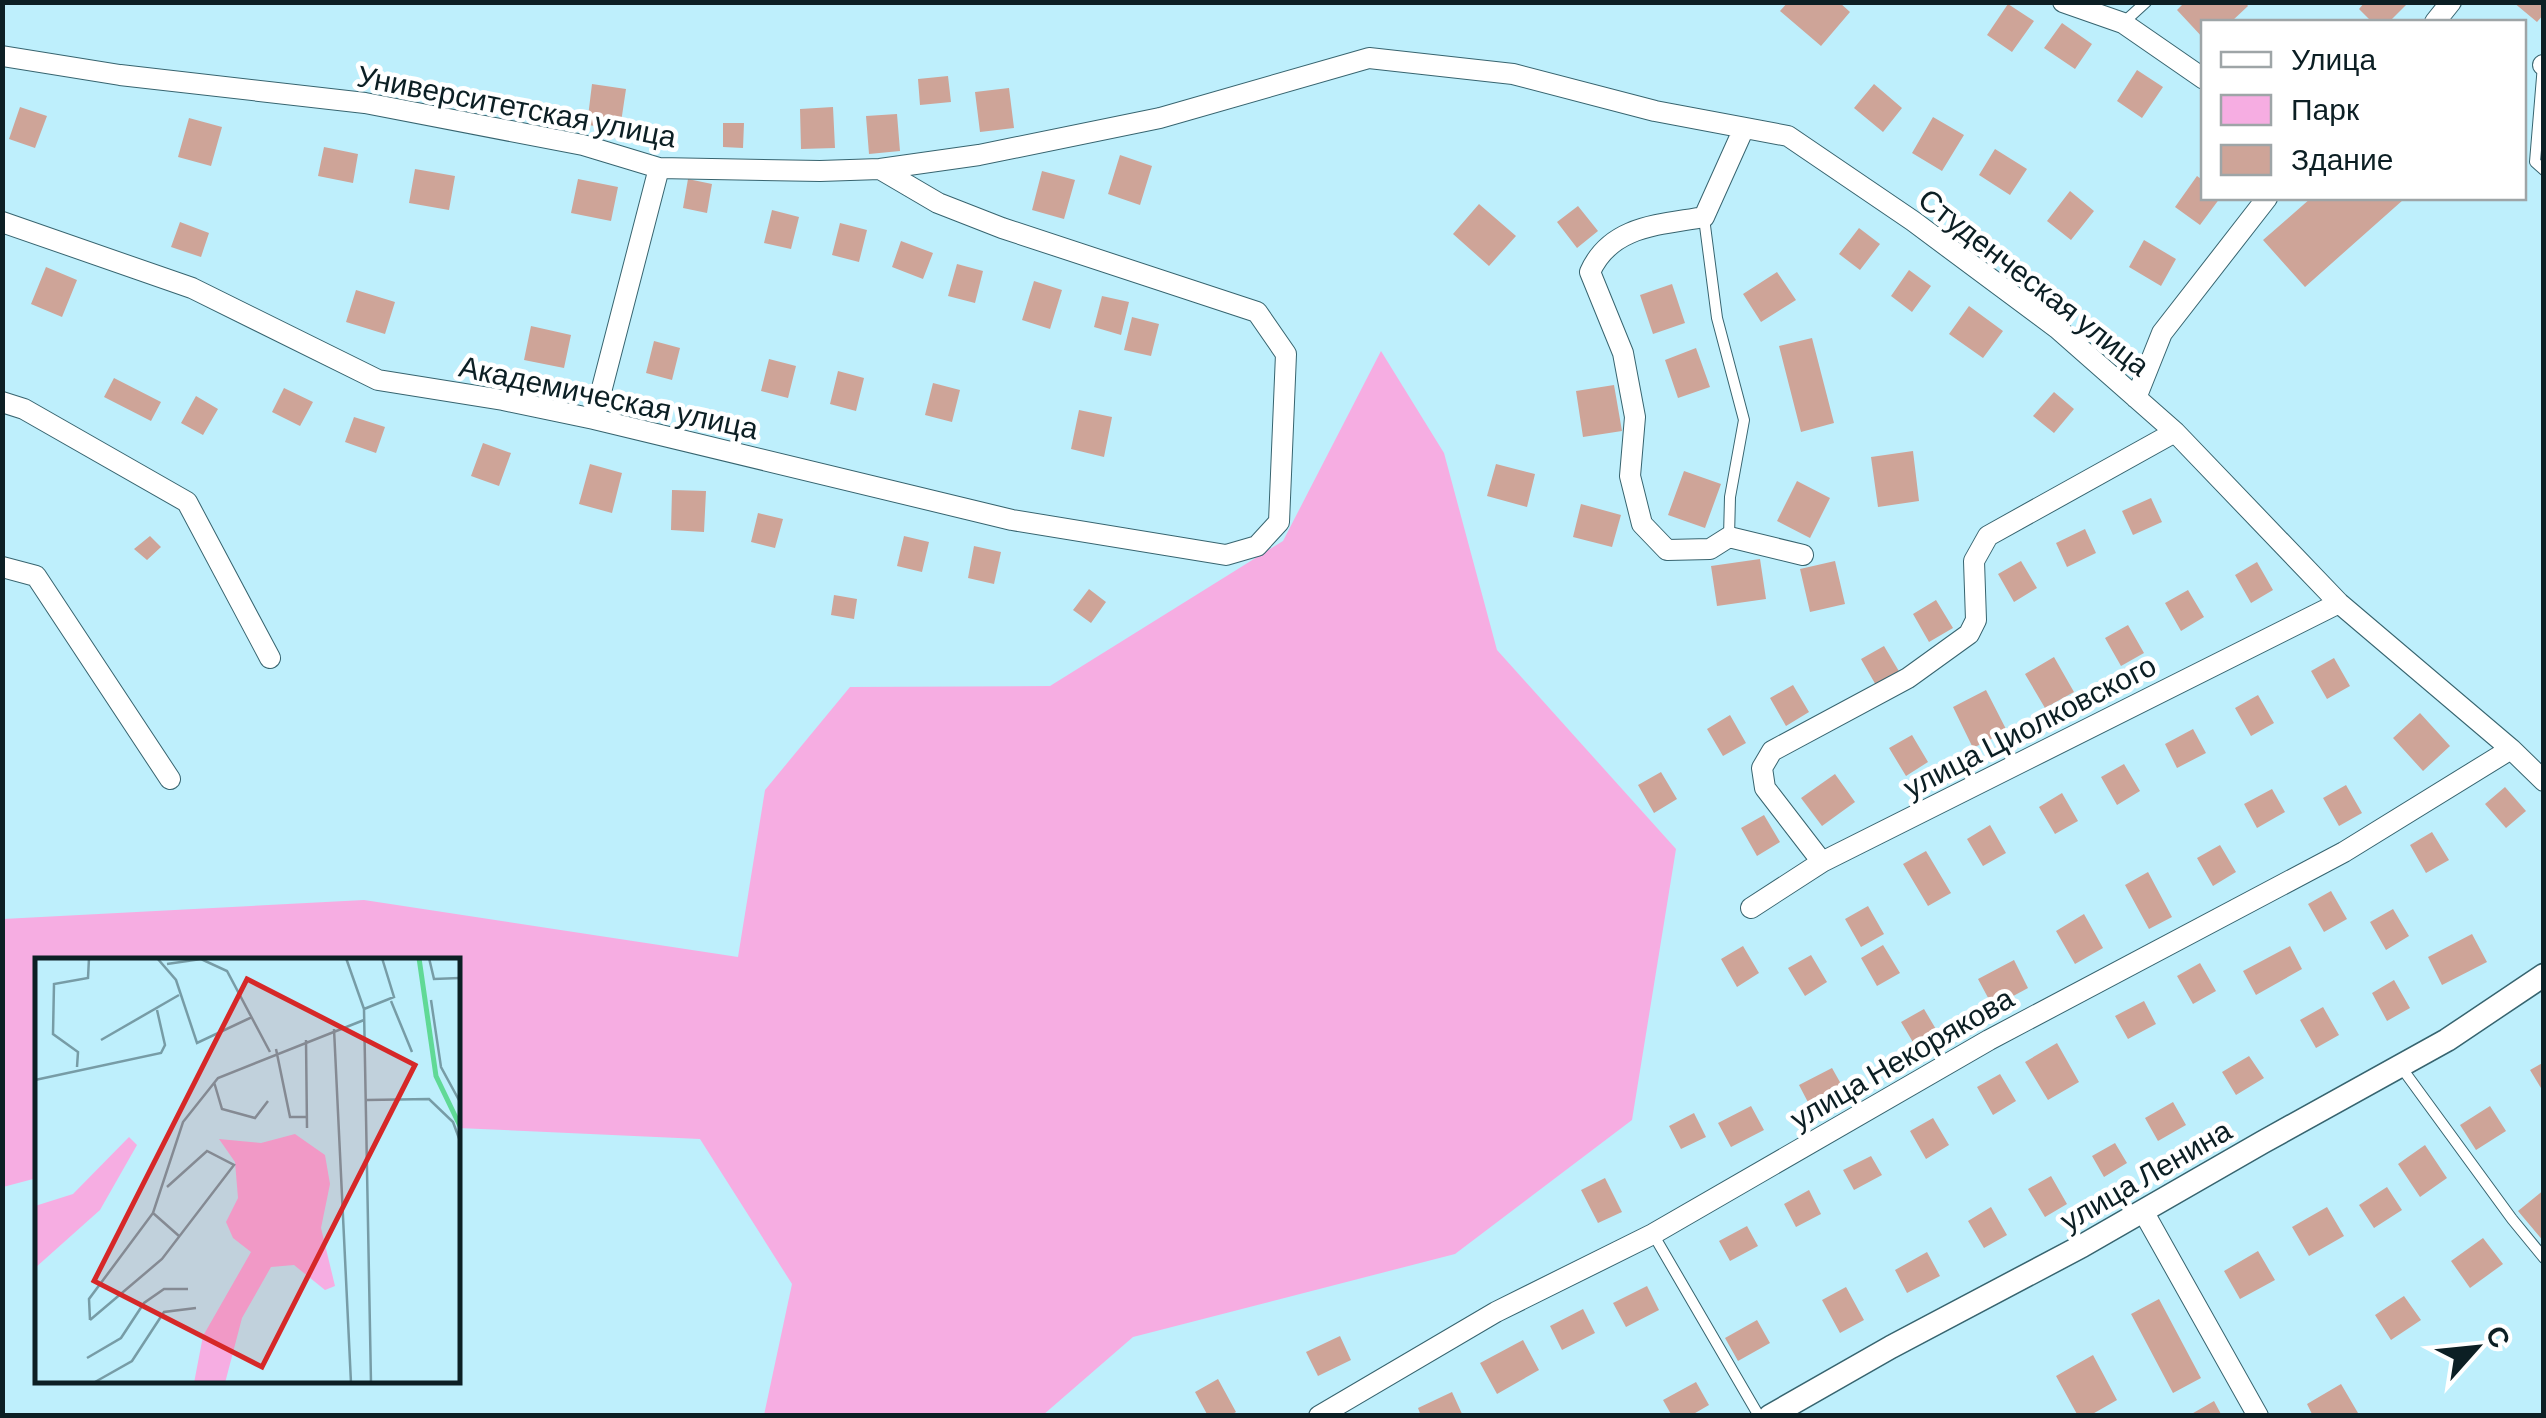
<svg xmlns="http://www.w3.org/2000/svg" width="2546" height="1418" font-family="Barlow,sans-serif">
<style>
.green{fill:#f6ade2}
.building{fill:#cea498}
.lines{fill:none;stroke-linecap:round;stroke-linejoin:round}
.service-casing{stroke:#37646f;stroke-width:12}
.minor-casing{stroke:#37646f;stroke-width:22}
.tertiary-casing{stroke:#37646f;stroke-width:25}
.service{stroke:#fff;stroke-width:10}
.minor{stroke:#fff;stroke-width:20}
.tertiary{stroke:#fff;stroke-width:22}
.labels{text-anchor:middle;dominant-baseline:central;stroke-width:9;stroke-linejoin:round;paint-order:stroke}
.street-label{font-size:30px;fill:#0c1f24;stroke:#fff}
.inset-river{fill:none;stroke:#60d996;stroke-width:5}
.inset-road{fill:none;stroke:#779ca6;stroke-width:2.5}
.view{fill:#d62828;fill-opacity:0.15;stroke:#d62828;stroke-width:5}
.inset-edge{fill:none;stroke:#0c1f24;stroke-width:5}
</style>
<rect width="100%" height="100%" fill="#beeffc"/>
<!-- green -->
<path class="green" d="M1381,351L1444,453L1497,650L1676,849L1632,1120L1455,1254L1133,1337L1043,1415H764L792,1284L700,1139L458,1128V961H38L37,1178L3,1187V919L364,900L738,957L765,790L850,687L1050,686L1283,541Z"/>
<!-- building -->
<path class="building" d="M1788,2H1839L1850,12L1821,46L1780,11Z
M2185,2H2245L2248,6L2231,22H2204V39L2177,10Z
M2365,2H2405L2407,4L2389,22H2372L2359,9Z
M2513,2H2544V14L2537,22Z
M2008,4L2034,21L2012,52L1987,35Z
M2062,23L2092,44L2075,69L2044,48Z
M2137,70L2163,87L2142,118L2117,101Z
M948,76L951,102L920,105L918,79Z
M592,84L626,89L620,129L587,125Z
M1874,84L1902,108L1883,132L1854,108Z
M1009,88L1014,128L980,132L975,92Z
M20,107L47,116L35,148L9,139Z
M833,107L835,148L801,149L800,109Z
M897,114L900,151L869,154L866,116Z
M1933,117L1964,135L1942,171L1912,153Z
M189,118L222,127L211,166L178,157Z
M723,123H744L743,148L723,147Z
M324,147L358,154L353,183L318,176Z
M1995,149L2027,169L2010,195L1979,175Z
M1120,155L1152,166L1140,205L1108,194Z
M415,169L455,176L449,210L409,203Z
M1042,171L1075,180L1064,219L1032,210Z
M2197,176L2204,181V198H2220L2200,225L2175,207Z
M578,179L618,187L611,221L571,213Z
M688,179L712,184L707,213L683,208Z
M2070,191L2094,211L2071,240L2047,221Z
M2311,198H2401L2403,200L2305,287L2263,240Z
M1479,204L1516,236L1489,266L1453,234Z
M1578,206L1598,231L1577,248L1557,222Z
M772,210L799,217L791,249L764,243Z
M180,222L209,233L201,257L171,247Z
M840,223L867,230L859,262L832,255Z
M1859,228L1880,244L1860,270L1839,254Z
M2144,240L2176,259L2161,286L2129,267Z
M901,241L933,253L923,279L892,267Z
M957,264L983,271L975,303L948,296Z
M46,267L77,280L62,317L31,304Z
M1909,270L1931,286L1912,312L1891,296Z
M1777,272L1796,300L1761,322L1743,294Z
M1034,281L1062,290L1050,329L1022,320Z
M1672,284L1685,323L1653,334L1640,295Z
M356,290L395,302L385,334L346,322Z
M1102,296L1129,302L1121,335L1094,327Z
M1969,306L2003,331L1983,358L1949,334Z
M1132,317L1159,324L1151,356L1124,350Z
M531,326L571,335L564,368L524,360Z
M1812,338L1834,423L1801,432L1779,346Z
M654,341L680,348L672,380L646,373Z
M1696,348L1710,387L1678,398L1665,360Z
M769,359L796,366L788,398L761,391Z
M838,371L864,378L856,411L830,404Z
M114,378L161,402L151,421L104,397Z
M933,383L960,390L952,422L925,415Z
M1614,385L1622,431L1583,437L1576,391Z
M284,388L313,402L300,426L272,412Z
M2054,392L2074,409L2054,433L2033,416Z
M196,396L218,409L203,435L181,423Z
M1079,410L1112,417L1104,457L1071,449Z
M354,417L385,427L376,453L345,442Z
M483,443L511,453L499,486L471,476Z
M1913,451L1919,501L1878,507L1871,457Z
M590,464L622,473L612,513L579,504Z
M1496,464L1535,474L1527,507L1487,496Z
M1684,471L1721,484L1705,528L1668,515Z
M1797,481L1830,498L1810,538L1777,521Z
M672,490L706,491L704,532L671,530Z
M2151,498L2162,522L2133,535L2122,511Z
M1581,504L1621,515L1612,547L1573,537Z
M758,513L783,519L775,548L751,542Z
M2085,529L2096,553L2067,567L2056,543Z
M150,536L161,547L147,560L134,549Z
M904,536L929,542L922,572L897,566Z
M974,546L1001,552L994,584L968,578Z
M1760,559L1766,599L1717,606L1711,566Z
M1835,561L1845,604L1810,612L1800,569Z
M2021,561L2037,588L2014,602L1998,574Z
M2257,562L2273,590L2251,603L2235,575Z
M1089,589L1106,602L1091,623L1073,610Z
M2188,590L2204,617L2181,631L2165,603Z
M834,595L857,599L854,619L831,615Z
M1936,600L1953,628L1929,642L1913,614Z
M2128,625L2144,653L2121,666L2105,638Z
M1884,646L1900,673L1877,687L1861,659Z
M2054,657L2074,692L2045,708L2025,674Z
M2334,658L2350,686L2327,699L2311,671Z
M1793,685L1809,712L1786,726L1770,698Z
M1986,690L2007,731L1973,748L1953,707Z
M2258,695L2274,723L2251,736L2235,708Z
M2420,713L2450,746L2423,771L2393,738Z
M1730,715L1746,743L1723,756L1707,729Z
M2193,729L2206,753L2177,768L2165,744Z
M1912,735L1928,762L1906,776L1889,748Z
M2124,764L2140,791L2117,805L2101,777Z
M1661,772L1677,799L1654,813L1638,785Z
M1835,774L1855,802L1822,826L1801,798Z
M2346,785L2362,813L2339,826L2323,798Z
M2505,787L2526,811L2506,828L2485,804Z
M2272,789L2285,812L2257,828L2244,804Z
M2062,793L2078,821L2055,834L2039,807Z
M1764,815L1780,842L1757,856L1741,828Z
M1990,825L2006,853L1983,866L1967,839Z
M2432,832L2449,860L2426,873L2410,845Z
M2220,845L2236,872L2213,886L2197,858Z
M1926,851L1951,893L1928,906L1903,864Z
M2148,872L2172,917L2149,929L2125,885Z
M2331,891L2347,919L2324,932L2308,904Z
M1868,906L1884,934L1861,947L1845,919Z
M2393,909L2409,936L2386,950L2370,922Z
M2084,914L2103,948L2075,964L2056,931Z
M2472,934L2487,962L2442,985L2428,957Z
M1883,945L1900,973L1877,986L1861,958Z
M1743,946L1759,973L1737,987L1721,959Z
M2290,946L2302,969L2256,995L2243,971Z
M1811,955L1827,982L1805,996L1788,968Z
M2014,960L2028,988L1993,1007L1978,979Z
M2200,963L2216,991L2193,1004L2177,976Z
M2394,980L2410,1008L2387,1021L2372,993Z
M2144,1001L2156,1024L2128,1039L2115,1016Z
M2323,1007L2339,1035L2316,1048L2300,1020Z
M1924,1009L1940,1036L1917,1049L1901,1022Z
M2057,1043L2079,1082L2048,1100L2025,1062Z
M2249,1056L2264,1078L2236,1095L2222,1072Z
M2544,1062V1093L2530,1070Z
M1832,1068L1845,1091L1811,1108L1799,1085Z
M2000,1074L2016,1101L1993,1115L1977,1087Z
M2173,1102L2186,1125L2158,1141L2145,1118Z
M1751,1106L1764,1130L1731,1147L1718,1123Z
M2490,1106L2506,1131L2476,1150L2460,1125Z
M1694,1113L1706,1137L1681,1149L1669,1126Z
M1933,1118L1949,1145L1926,1159L1910,1131Z
M2115,1143L2127,1163L2104,1177L2092,1156Z
M2425,1145L2447,1178L2420,1197L2398,1164Z
M1871,1156L1882,1175L1854,1190L1843,1170Z
M2051,1176L2067,1204L2045,1217L2028,1189Z
M1605,1178L1622,1212L1598,1223L1581,1190Z
M2387,1187L2402,1210L2374,1228L2359,1205Z
M1809,1190L1821,1214L1796,1227L1784,1204Z
M2544,1190V1242L2518,1211Z
M1991,1207L2007,1235L1984,1248L1968,1221Z
M2327,1207L2344,1236L2309,1256L2292,1227Z
M1747,1226L1758,1246L1730,1261L1719,1241Z
M2483,1238L2503,1264L2470,1288L2451,1261Z
M2258,1251L2275,1280L2240,1299L2224,1271Z
M1927,1252L1940,1276L1907,1293L1895,1270Z
M1647,1286L1659,1310L1626,1327L1613,1303Z
M1846,1287L1864,1320L1840,1333L1822,1300Z
M2404,1296L2421,1320L2391,1340L2375,1315Z
M2159,1299L2201,1378L2173,1393L2131,1314Z
M1583,1309L1595,1333L1562,1350L1550,1326Z
M1757,1320L1770,1343L1738,1361L1725,1338Z
M1340,1336L1351,1360L1318,1376L1306,1352Z
M1523,1340L1539,1370L1497,1394L1480,1363Z
M2093,1355L2117,1400L2089,1416H2078L2056,1376Z
M1218,1379L1236,1412L1229,1416H1208L1195,1392Z
M1696,1382L1709,1405L1690,1416H1672L1663,1400Z
M2341,1384L2358,1413L2354,1416H2313L2307,1404Z
M1452,1392L1463,1416H1421L1418,1408Z
M2214,1401L2222,1416H2188Z"/>
<g class="lines">
<defs>
<path id="service" d="M2123,23L2146,2
M2543,65L2535,162L2544,170
M1704,218L1717,318L1744,420L1730,497L1729,537
M2401,1067L2512,1219L2544,1258
M1653,1234L1759,1416"/>
<path id="minor" d="M2063,2L2123,23L2204,79
M2435,22L2451,2
M2,56L120,75L365,103L583,145L659,168L820,171L880,169L979,155L1160,118L1369,58L1513,74L1655,111L1788,136L1913,221L2058,329L2175,432L2339,603L2511,749L2544,781
M2543,65H2544
M1744,128L1704,217C1660,225 1611,225 1590,272L1623,353L1635,417L1630,476L1642,524L1667,550L1710,549L1729,537L1803,555
M2,222L192,288L378,380L503,400L594,419L1012,520L1226,555L1257,546L1279,522L1286,354L1257,312L1002,228L938,203L880,169
M2136,398L2162,333L2267,198
M2,402L24,409L187,502L270,658
M594,419L659,168
M2,567L36,576L170,779
M1822,862L1765,788L1762,768L1772,751L1908,678L1969,634L1976,620L1974,561L1988,536L2175,432
M1751,908L1822,862L2339,603
M2143,1211L2258,1416
M1319,1416L1496,1312L1653,1234L1989,1040L2344,852L2511,749"/>
<path id="tertiary" d="M1770,1416L1891,1347L2082,1246L2263,1142L2447,1040L2544,975"/>
</defs>
<!-- service casing -->
<use href="#service" class="service-casing"/>
<!-- minor casing -->
<use href="#minor" class="minor-casing"/>
<!-- tertiary casing -->
<use href="#tertiary" class="tertiary-casing"/>
<!-- service -->
<use href="#service" class="service"/>
<!-- minor -->
<use href="#minor" class="minor"/>
<!-- tertiary -->
<use href="#tertiary" class="tertiary"/>
</g>
<g class="labels">
<!-- street labels -->
<g class="street-label">
<text transform="translate(517 105) rotate(11)">Университетская улица</text>
<text transform="translate(2035 281) rotate(38)">Студенческая улица</text>
<text transform="translate(609 396) rotate(12)">Академическая улица</text>
<text transform="translate(2029 725) rotate(-27)">улица Циолковского</text>
<text transform="translate(1901 1057) rotate(-30)">улица Некорякова</text>
<text transform="translate(2145 1174) rotate(-30)">улица Ленина</text>
</g>
</g>
<!-- overview -->
<g transform="translate(35 958)">
<rect width="425" height="425" fill="#beeffc"/>
<path d="M260,176L290,197L295,226L286,270L300,328L290,332L259,307L236,309L207,360L190,425H159L168,378L216,294L198,280L191,264L203,240L200,204L184,181L226,185ZM94,179L102,187L65,252L0,310V248L38,236Z" fill="#f6ade2"/>
<path class="inset-river" d="M384,0L401,118L425,168"/>
<path class="inset-road" d="M28,0H54L53,20L19,26L18,76L43,94L42,109M122,0L141,22L162,85L217,59M311,0L329,51L336,425M394,0L399,21L425,20M132,6L166,1L192,13L235,94M396,42L406,109L425,144M356,43L377,94M329,51L359,39L347,0M299,71L316,425M66,82L144,37M271,82L272,170M241,91L255,159H271M0,122L126,95L130,87L122,52M179,124L187,151L220,160L233,143M332,142L394,141L418,164L425,183M118,255L144,278M55,362L54,341L118,255L148,164L183,120L329,62M55,362L127,301L199,207L172,193L132,229M52,400L86,380L109,345L129,331H153M60,424L97,403L129,354L161,350"/>
<path class="view" d="M212,21L380,107L227,409L59,323Z"/>
<rect width="425" height="425" class="inset-edge"/>
</g>
<!-- border -->
<rect width="2546" height="1418" fill="none" stroke="#0c1f24" stroke-width="10"/>
<!-- legend -->
<rect x="2201" y="20" width="325" height="180" fill="#ffffff" stroke="#9ea5a7" stroke-width="2.5"/>
<rect x="2221" y="52" width="50" height="15" fill="#ffffff" stroke="#9ea5a7" stroke-width="2.5"/>
<text x="2291" y="70" font-size="30" fill="#0c1f24">Улица</text>
<rect x="2221" y="95" width="50" height="30" fill="#f6ade2" stroke="#9ea5a7" stroke-width="2.5"/>
<text x="2291" y="120" font-size="30" fill="#0c1f24">Парк</text>
<rect x="2221" y="145" width="50" height="30" fill="#cea498" stroke="#9ea5a7" stroke-width="2.5"/>
<text x="2291" y="170" font-size="30" fill="#0c1f24">Здание</text>
<!-- north arrow -->
<g transform="translate(2476 1348) rotate(63)" stroke="#ffffff" stroke-width="8" paint-order="stroke">
<path d="M0-8L18 38L0 25L-18 38Z" fill="#0c1f24"/>
<text y="-15" font-size="28" font-weight="bold" text-anchor="middle" fill="#0c1f24">С</text>
</g>
</svg>
